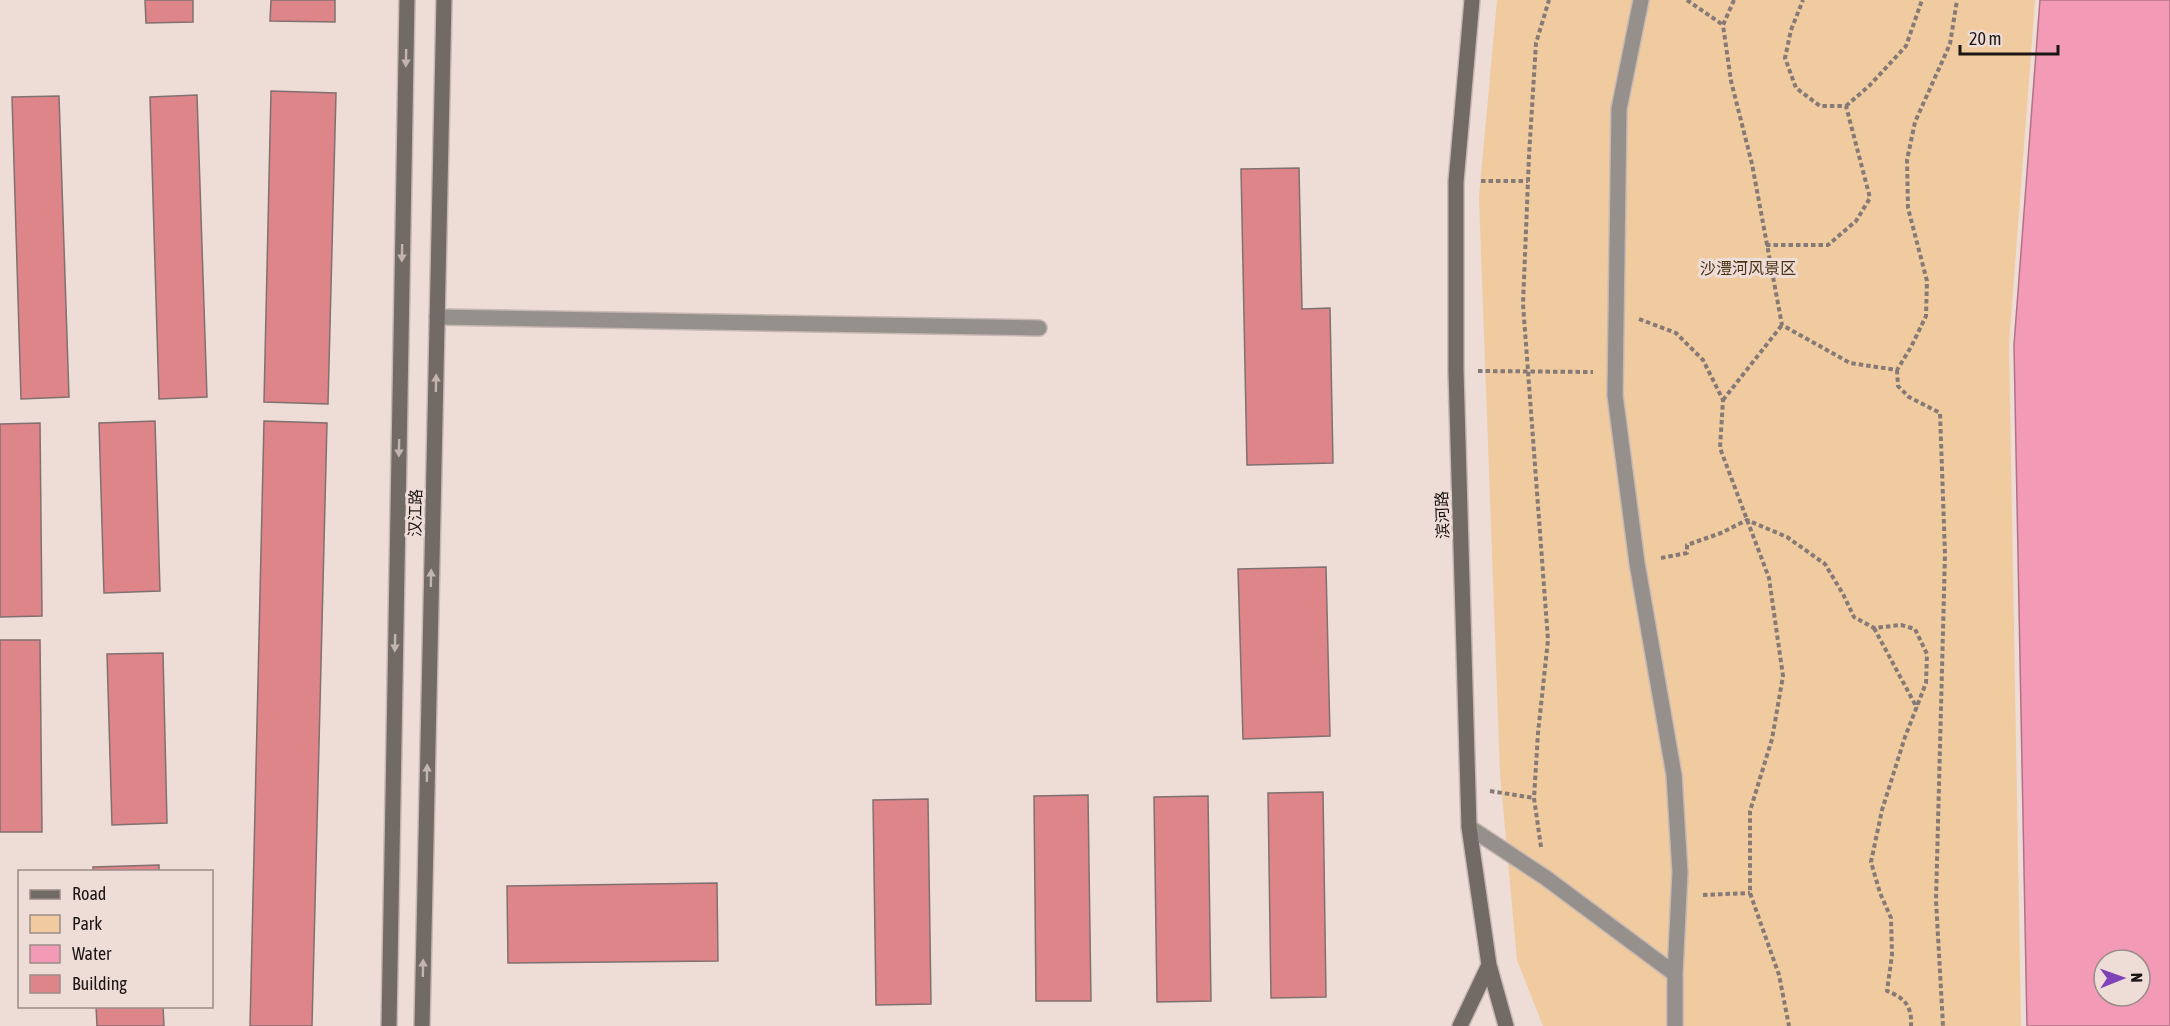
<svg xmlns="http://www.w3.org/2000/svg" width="2170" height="1026" font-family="'Asap Condensed','Noto Sans SC',sans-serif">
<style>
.green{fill:#f0cb9f}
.water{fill:#f29ab6;stroke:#b27285;stroke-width:1.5;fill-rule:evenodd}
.building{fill:#de8589;stroke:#817070;stroke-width:1.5}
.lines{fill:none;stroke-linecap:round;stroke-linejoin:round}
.street-casing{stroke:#c8b8b4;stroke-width:18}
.secondary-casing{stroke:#c8b8b4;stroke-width:18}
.path{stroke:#867a77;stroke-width:4;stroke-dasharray:4.5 3;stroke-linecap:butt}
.street{stroke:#96908c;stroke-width:15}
.secondary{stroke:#726a64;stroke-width:15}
.oneway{fill:#c3b4af}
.labels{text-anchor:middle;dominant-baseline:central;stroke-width:6;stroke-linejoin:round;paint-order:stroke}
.park-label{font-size:16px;fill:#4a3314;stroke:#eedcd7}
.street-label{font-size:16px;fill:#1b1513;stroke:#eedcd7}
</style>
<rect width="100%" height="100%" fill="#eedcd7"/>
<!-- green -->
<path class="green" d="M1497,0H2035L2009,345L2021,1026H1543L1517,960L1500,773L1479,197Z"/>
<!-- water -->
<path class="water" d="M2040,0H2170V1026H2027L2014,345ZM2104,960H2140V996H2104Z"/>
<!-- building -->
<path class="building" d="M145,0H193V22L146,23Z
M271,0H335V22L270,21Z
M271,91L336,93L328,404L264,402Z
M197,95L207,397L159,399L150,97Z
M59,96L69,397L21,399L12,97Z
M1299,168L1302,309L1330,308L1333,463L1247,465L1241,169Z
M155,421L160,591L104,593L99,423Z
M264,421L327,423L312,1026H250Z
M40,423L42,616L0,617V424Z
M1326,567L1330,736L1243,739L1238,569Z
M0,640H40L42,832H0Z
M163,653L167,823L112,825L107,654Z
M1323,792L1326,997L1271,998L1268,793Z
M1088,795L1091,1001H1036L1034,796Z
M1208,796L1211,1001L1157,1002L1154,797Z
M928,799L931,1004L876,1005L873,800Z
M159,865V872H93V867Z
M717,883L718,961L508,963L507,886Z
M96,1006H163L164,1026H97Z"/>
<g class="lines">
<defs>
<path id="street" d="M1641,0L1619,109L1615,395L1637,563L1674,775L1680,872L1675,974V1026
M437,317L1039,328
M1469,827L1546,878L1675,974"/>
<path id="secondary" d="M1472,0L1456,182V371L1469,827L1489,965L1506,1026
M389,1026L407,0
M422,1026L444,0
M1460,1026L1489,965"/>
</defs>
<!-- street casing -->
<use href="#street" class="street-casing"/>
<!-- secondary casing -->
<use href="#secondary" class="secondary-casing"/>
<!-- path -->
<path class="path" d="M1687,0L1723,25
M1734,0L1723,25L1731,81L1752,164L1782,325L1850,363L1897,370L1911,347L1926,316L1927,281L1908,208L1907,160L1915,122L1950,44L1957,0
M1846,106L1869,86L1906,46L1922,0
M1481,181H1528
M1766,245H1828L1856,221L1870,198L1846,106H1820L1796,88L1785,58L1791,30L1803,0
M1639,319L1676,333L1703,360L1723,400L1720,448L1769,578L1783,676L1772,739L1750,811V893L1779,975L1789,1026
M1897,370L1898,386L1909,397L1940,413L1945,554L1936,900L1943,1026
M1478,371L1593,372
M1723,400L1782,325
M1661,558L1687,553V545L1721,533L1747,520L1787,537L1825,564L1843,594L1854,617L1874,628L1901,625L1915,629L1927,654L1926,683L1905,737L1882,810L1871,862L1880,893L1891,918L1892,955L1887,991C1905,998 1912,1006 1911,1026
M1874,628L1917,708
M1490,791L1534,798
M1541,847L1534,798L1538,733L1548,640L1523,304L1529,156L1536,43L1549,0
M1703,895L1750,893"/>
<!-- street -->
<use href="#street" class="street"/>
<!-- secondary -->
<use href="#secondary" class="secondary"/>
</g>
<!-- one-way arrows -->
<defs><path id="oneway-solid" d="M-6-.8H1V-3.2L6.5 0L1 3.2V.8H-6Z" transform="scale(1.5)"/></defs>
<g class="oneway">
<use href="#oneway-solid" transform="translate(406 58) rotate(91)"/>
<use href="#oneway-solid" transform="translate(402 253) rotate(91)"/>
<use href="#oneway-solid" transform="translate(436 383) rotate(-89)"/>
<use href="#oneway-solid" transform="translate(399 448) rotate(91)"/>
<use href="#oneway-solid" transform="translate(431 578) rotate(-89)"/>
<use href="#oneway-solid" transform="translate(395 643) rotate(91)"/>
<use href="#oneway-solid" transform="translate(427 773) rotate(-89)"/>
<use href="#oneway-solid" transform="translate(423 968) rotate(-89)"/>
</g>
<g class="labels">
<!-- park labels -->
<g class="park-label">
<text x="1748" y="268">沙澧河风景区</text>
</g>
<!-- street labels -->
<g class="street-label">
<text transform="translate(415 513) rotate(-89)">汉江路</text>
<text transform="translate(1442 515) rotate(-92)">滨河路</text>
</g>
</g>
<!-- legend -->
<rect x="18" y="870" width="195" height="138" fill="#eedcd7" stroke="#9a8c89" stroke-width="1.5"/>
<rect x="30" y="890" width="30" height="9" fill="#726a64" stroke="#9a8c89" stroke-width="1.5"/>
<text x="72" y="900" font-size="18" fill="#1b1513">Road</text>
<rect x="30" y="915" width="30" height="18" fill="#f0cb9f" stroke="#9a8c89" stroke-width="1.5"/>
<text x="72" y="930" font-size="18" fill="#1b1513">Park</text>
<rect x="30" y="945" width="30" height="18" fill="#f29ab6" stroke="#9a8c89" stroke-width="1.5"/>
<text x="72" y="960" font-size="18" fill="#1b1513">Water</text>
<rect x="30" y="975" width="30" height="18" fill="#de8589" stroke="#9a8c89" stroke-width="1.5"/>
<text x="72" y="990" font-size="18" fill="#1b1513">Building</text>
<!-- north arrow -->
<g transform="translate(2122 978) rotate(89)"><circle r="28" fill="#eedcd7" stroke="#9a8c89" stroke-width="1.5"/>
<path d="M0-4.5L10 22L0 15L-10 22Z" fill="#7f43b8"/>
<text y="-9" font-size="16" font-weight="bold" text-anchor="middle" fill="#1b1513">N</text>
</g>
<!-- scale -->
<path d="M1960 45v9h98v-9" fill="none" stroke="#1b1513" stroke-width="3"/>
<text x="1969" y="45" font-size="18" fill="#1b1513" stroke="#eedcd7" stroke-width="4.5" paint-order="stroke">20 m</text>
</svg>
